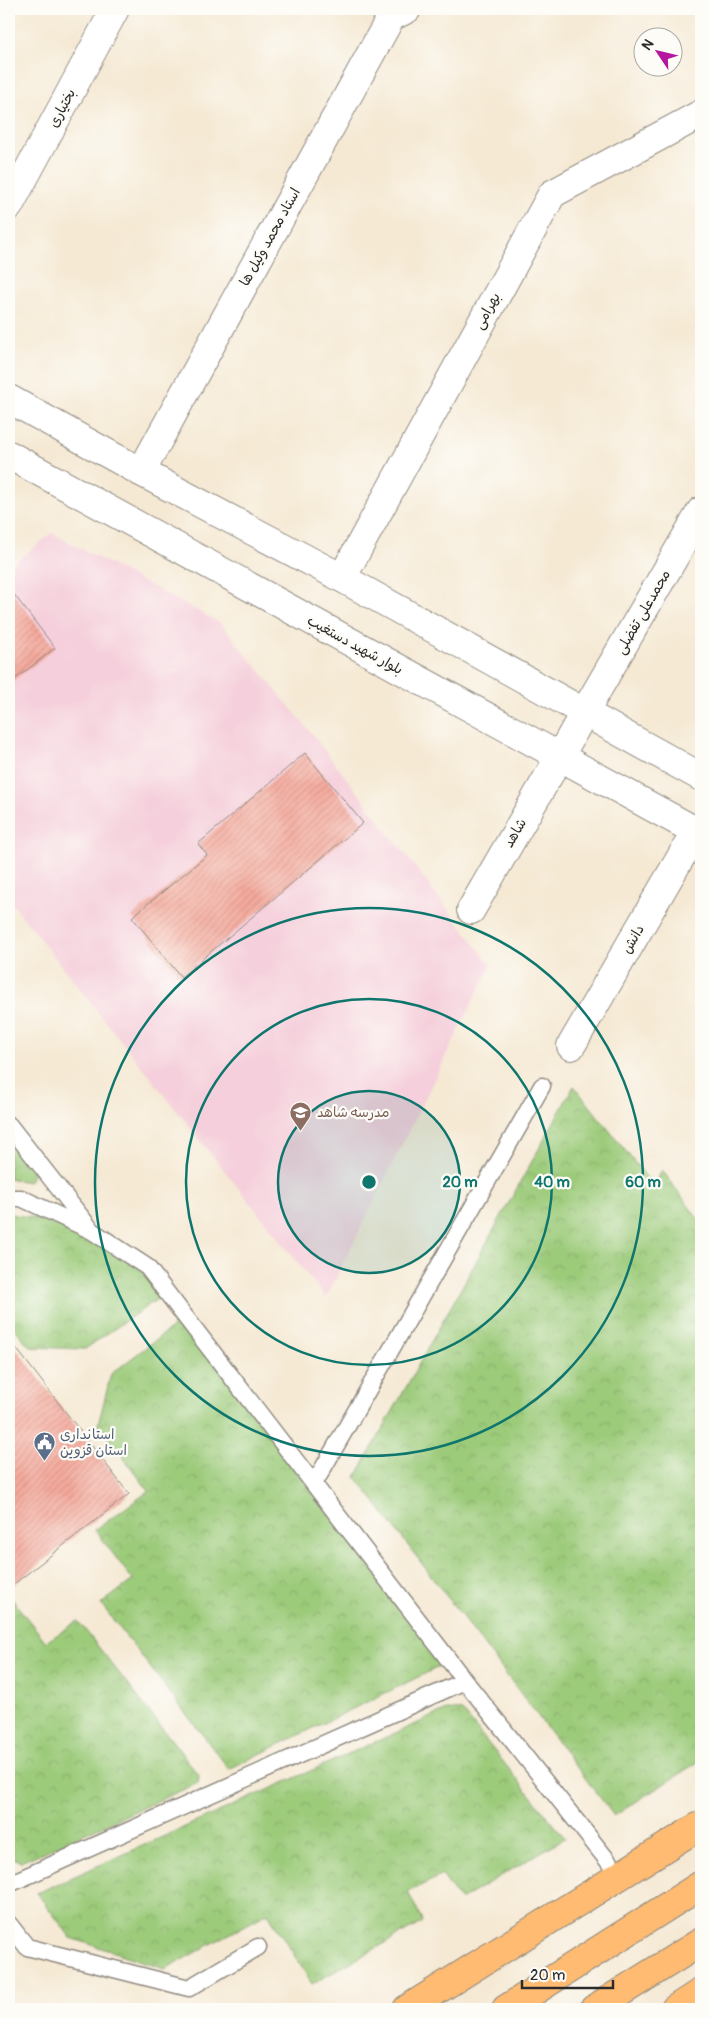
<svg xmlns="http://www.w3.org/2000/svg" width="710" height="2018" font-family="Pangolin,'Playpen Sans Arabic',sans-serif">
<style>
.built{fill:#f5cfdb}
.park{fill:url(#park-crowns);stroke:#647b52}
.building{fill:url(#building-hatch)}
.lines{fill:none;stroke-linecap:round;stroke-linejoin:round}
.service-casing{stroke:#908a80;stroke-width:19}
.minor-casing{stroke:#908a80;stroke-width:30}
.tertiary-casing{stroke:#908a80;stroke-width:30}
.primary-casing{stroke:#908a80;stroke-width:30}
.path{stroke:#908a80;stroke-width:3;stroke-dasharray:4 4;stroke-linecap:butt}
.service{stroke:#fff;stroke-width:16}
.minor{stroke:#fff;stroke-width:28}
.tertiary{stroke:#fff;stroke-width:28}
.primary{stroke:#febb71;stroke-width:28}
.ring{fill:none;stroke:#0f766e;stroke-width:2.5}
.labels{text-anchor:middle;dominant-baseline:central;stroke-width:4.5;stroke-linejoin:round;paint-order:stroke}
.street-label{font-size:14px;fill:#2b2b2b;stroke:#fdfcf7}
.education-label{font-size:14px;fill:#785e54;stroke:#fdfcf7;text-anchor:start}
.service-label{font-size:14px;fill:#4e5e75;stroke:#fdfcf7;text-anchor:start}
.centre{fill:#0f766e;stroke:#fdfcf7;stroke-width:2.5}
.ring-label{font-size:15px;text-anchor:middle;font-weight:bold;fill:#0f766e;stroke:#fdfcf7;stroke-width:4.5;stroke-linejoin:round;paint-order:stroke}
</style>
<defs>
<pattern id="park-crowns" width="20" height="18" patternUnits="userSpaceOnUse" patternTransform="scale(1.25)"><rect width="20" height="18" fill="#9ccb7a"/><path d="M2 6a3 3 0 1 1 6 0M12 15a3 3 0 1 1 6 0" fill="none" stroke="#87ae6a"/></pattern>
<pattern id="building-hatch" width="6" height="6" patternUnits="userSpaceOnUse" patternTransform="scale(1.25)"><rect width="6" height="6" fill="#f5aa9d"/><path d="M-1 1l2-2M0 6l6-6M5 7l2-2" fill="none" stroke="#d29287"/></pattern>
</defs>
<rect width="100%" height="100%" fill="#fdfcf7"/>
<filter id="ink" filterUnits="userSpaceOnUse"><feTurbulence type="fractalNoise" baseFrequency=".02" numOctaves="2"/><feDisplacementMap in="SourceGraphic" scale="10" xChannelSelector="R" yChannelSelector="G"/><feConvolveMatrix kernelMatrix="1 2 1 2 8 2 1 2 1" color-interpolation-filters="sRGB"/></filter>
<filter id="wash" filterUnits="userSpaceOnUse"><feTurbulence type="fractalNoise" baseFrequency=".0096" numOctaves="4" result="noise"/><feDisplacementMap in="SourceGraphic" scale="20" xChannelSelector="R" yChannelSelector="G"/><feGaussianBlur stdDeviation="1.12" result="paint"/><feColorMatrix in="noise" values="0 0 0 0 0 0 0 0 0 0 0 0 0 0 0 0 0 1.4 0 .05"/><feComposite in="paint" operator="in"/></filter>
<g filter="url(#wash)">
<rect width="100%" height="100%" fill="#f5e9d4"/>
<!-- built -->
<path class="built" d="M52,533L220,623L309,730L491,965L326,1298L9,900V567Z"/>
<!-- park -->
<path class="park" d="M574,1086L654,1187L662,1170L701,1223V1760L614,1816L356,1477Z
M9,1135L36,1170L28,1182L9,1178Z
M9,1214L35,1218L83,1234L146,1273L163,1295L85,1349L30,1347L9,1321Z
M182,1320L445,1664L229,1769L101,1604L133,1580L95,1530L149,1491L98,1425L111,1374Z
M11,1598L46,1642L78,1621L199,1775L198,1783L21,1862L9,1855V1600Z
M447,1710L462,1711L565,1838L460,1900L442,1875L408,1892L423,1922L312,1984L268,1913L165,1969L71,1938L37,1893Z"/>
<g id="blocks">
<!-- building -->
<path class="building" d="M9,588L55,648L9,684Z
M305,753L363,823L181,977L132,917L207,855L198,844Z
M9,1339L129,1494L9,1588Z"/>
</g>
</g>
<g filter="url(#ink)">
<use href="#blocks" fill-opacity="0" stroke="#908a80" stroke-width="1"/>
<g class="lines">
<defs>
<path id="service" d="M9,1125L89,1227
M9,1198H21L92,1231L147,1267L465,1681L620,1876
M314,1484L542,1086
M9,1884L465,1681
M9,1924L27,1947L189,1988L258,1947"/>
<path id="minor" d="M9,206L115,9
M141,472L391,17L407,9
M342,578L552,194L701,114
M584,713L701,511
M471,910L560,756
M571,1046L696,831"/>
<path id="tertiary" d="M9,399L141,472L342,578L701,777
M9,455L701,834
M560,756L584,713"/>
<path id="primary" d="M407,2009L701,1825
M506,2009L701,1885
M594,2009L701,1942
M675,2009L701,1992"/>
</defs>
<!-- service casing -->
<use href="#service" class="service-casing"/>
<!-- minor casing -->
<use href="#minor" class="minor-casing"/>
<!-- tertiary casing -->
<use href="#tertiary" class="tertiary-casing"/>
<!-- primary casing -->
<use href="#primary" class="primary-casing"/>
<!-- path -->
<path class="path" d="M9,2006L22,2009"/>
<!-- service -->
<use href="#service" class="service"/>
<!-- minor -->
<use href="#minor" class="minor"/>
<!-- tertiary -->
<use href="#tertiary" class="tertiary"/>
<!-- primary -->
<use href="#primary" class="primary"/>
</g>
</g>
<!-- distance rings -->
<circle cx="369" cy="1182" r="91" fill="#0f766e" fill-opacity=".12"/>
<g class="ring">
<circle cx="369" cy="1182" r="91"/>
<circle cx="369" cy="1182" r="183"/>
<circle cx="369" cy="1182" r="274"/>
</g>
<!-- icons -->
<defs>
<symbol id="school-pin" viewBox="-11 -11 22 30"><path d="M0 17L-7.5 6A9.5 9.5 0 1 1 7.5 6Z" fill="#8d6e63" stroke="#fdfcf7"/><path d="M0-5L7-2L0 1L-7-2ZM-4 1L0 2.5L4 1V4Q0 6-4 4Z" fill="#fff"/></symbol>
<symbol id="civic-pin" viewBox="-11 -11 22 30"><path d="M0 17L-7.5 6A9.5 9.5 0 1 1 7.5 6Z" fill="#5c6f8a" stroke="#fdfcf7"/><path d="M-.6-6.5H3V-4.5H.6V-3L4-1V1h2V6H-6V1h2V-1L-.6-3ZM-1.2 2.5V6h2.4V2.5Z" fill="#fff"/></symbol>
</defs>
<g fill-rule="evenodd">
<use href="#school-pin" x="288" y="1100" width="25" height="34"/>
<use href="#civic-pin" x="32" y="1430" width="25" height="34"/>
</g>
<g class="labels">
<!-- street labels -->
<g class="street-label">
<text transform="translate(62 108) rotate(-62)">بختیاری</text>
<text transform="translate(270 237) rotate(-61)">استاد محمد وکیل ها</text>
<text transform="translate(487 311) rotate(-61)">بهرامی</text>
<text transform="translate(643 612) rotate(-60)">محمدعلی تفضلی</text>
<text transform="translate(355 645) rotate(29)">بلوار شهید دستغیب</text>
<text transform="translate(515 833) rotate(-60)">شاهد</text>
<text transform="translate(633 939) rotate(-60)">دانش</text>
</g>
<!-- education labels -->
<g class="education-label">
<text x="317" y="1112">مدرسه شاهد</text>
</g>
<!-- service labels -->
<g class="service-label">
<text x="60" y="1434">استانداری<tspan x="60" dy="16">استان قزوین</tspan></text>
</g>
</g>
<circle cx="369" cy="1182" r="8" class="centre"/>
<g class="ring-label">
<text x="460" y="1187">20 m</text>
<text x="552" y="1187">40 m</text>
<text x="643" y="1187">60 m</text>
</g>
<!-- margin -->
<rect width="710" height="2018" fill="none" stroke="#fdfcf7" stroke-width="30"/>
<!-- north arrow -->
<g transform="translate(658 52) rotate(305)"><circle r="24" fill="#fdfcf7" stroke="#a9a8a5"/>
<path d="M0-4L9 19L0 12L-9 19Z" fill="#b5179e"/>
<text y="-8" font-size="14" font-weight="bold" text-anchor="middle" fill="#2b2b2b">N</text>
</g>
<!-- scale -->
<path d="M522 1980v8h91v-8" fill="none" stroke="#2b2b2b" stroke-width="2.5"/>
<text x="530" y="1980" font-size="15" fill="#2b2b2b" stroke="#fdfcf7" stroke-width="4" paint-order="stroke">20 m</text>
</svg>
